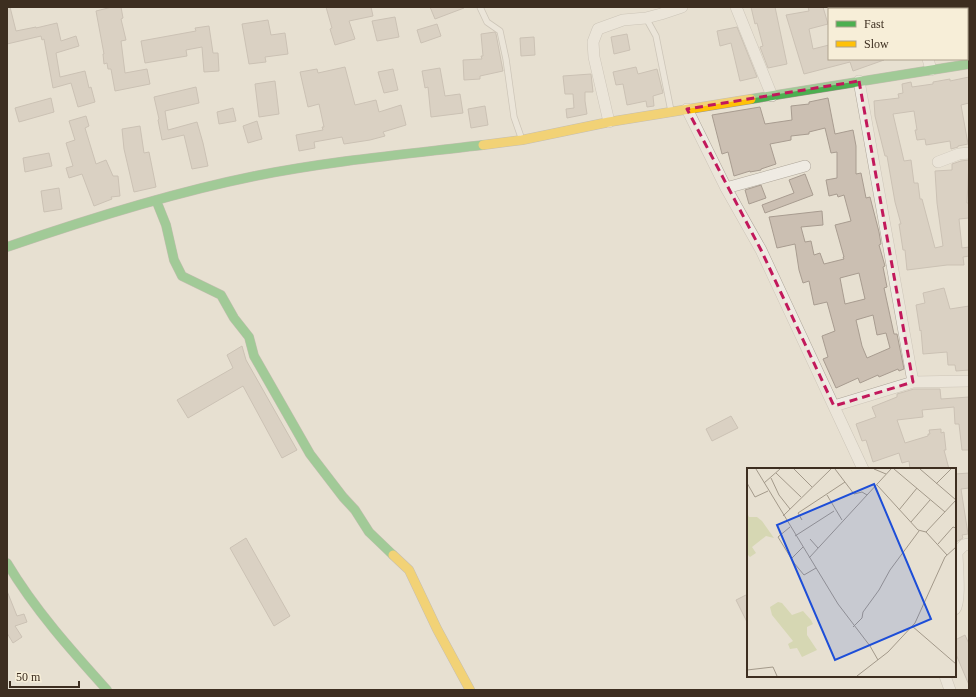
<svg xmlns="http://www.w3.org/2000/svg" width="976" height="697" font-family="'Times New Roman',serif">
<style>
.building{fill:#cbbfb2;stroke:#a89c90;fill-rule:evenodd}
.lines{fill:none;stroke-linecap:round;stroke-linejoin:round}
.lane-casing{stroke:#ada599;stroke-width:7}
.street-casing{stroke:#ada599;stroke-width:12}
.fast-casing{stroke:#9c958a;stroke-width:10}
.slow-casing{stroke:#9c958a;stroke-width:10}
.lane{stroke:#efebe3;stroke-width:5.5}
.street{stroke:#efebe3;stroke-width:11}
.fast{stroke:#4caf50;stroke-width:9}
.slow{stroke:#ffc107;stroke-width:9}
.marked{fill:none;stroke:#c2185b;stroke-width:3;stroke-dasharray:8 5;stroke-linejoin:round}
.inset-road{fill:none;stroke:#a3998a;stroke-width:1}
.view{fill:#1d4ed8;fill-opacity:0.15;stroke:#1d4ed8;stroke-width:2}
.inset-edge{fill:none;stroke:#3d2e20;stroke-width:2}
</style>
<rect width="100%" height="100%" fill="#e7e0d1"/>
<!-- building -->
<path class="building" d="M7,7H10L16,31L36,27V28L57,23L61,41L76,36L79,46L56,53L60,77L85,71L89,88L91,87L95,102L78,107L71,83L53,88L44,39L42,40L41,36L7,44Z
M112,7H121L123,18L121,19L126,40L121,41L125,73L147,69L150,84L115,91L111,69H108L107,63L104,64L103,54H104L96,11Z
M326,7H371L373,16L349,21L355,39L335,45L330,29L332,28Z
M430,7H464V8L435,19Z
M751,7H775L787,64L768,68L760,47L763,46L757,23L755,24Z
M808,7H823L828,24L809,29L813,49L829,45V59L884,60L853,71L850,62L804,74L786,15L809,11Z
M395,17L399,37L377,41L372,21Z
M268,20L271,35L285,33L288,54L265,57L266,62L249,64L242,24Z
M437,24L441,36L421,43L417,30Z
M209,26L213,53H218L219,71L204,72L202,47L186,50L187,56L145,63L141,41L196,31L195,28Z
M737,27L757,77L740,81L731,43L720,46L717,31Z
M495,32L496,34L503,71L480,76V79L464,80L463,60L482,59L481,56H483L481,34Z
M627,34L630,50L614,54L611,37Z
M534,37L535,55L521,56L520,38Z
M345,67L355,105L376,100L379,112L401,105L406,125L383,132L385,136L370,140L344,144L342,137L314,142L315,148L299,151L296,135L323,130L322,127H324L319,104L308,107L300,72L317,69L318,73Z
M636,67L638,74L657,69L663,93L653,96L654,106L647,107L646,101L627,105L623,84L616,85L613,72Z
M440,68L445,96L460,94L463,113L431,117L428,87L425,88L422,71Z
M393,69L398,90L384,93L378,72Z
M591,74L593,92H585V101L587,114L567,118L566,109L574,108L573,94H565L563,76Z
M969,77V103L961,105L968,144L958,146V147L951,149L950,141L926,145L925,139L917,140L915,130H917L914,111L893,114L904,161L911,160L914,183H918L920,199H922L935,248L943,246L937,203L935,171L952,170V164L961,161L969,160L967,203H969V218L959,219L962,248L969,247V256L963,257L964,265H947L907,270L905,250H903L899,224H901L895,202L887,156H885L875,116L874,101L899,98L898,94L903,93L902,84L911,82L912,87L933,84V82L950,79V81Z
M275,81L279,114L259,117L255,84Z
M196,87L199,103L165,111L168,130L197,122L203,143L208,166L192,169L184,135L162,140L158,120L159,119L154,97Z
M51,98L54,112L19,122L15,108Z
M828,98L835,134L853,130L856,146V174L861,173L866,198L870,197L879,232L881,244L879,245L885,266L883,267L887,287L884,288L894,334H897L904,369L899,371L898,369L879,377L878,375L860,383L858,378L836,388L823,359L828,357L822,336L835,331L827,302L814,305L809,281L803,283L799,270L795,244L777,248L769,217L822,211L823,225L801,227L805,242L811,241L814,255L820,253L824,264L844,259L843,257H844L835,225L851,221L844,195L838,197L837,194L829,196L826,180L837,178V152L831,153L825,128L809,132V134L791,136V140L770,144L776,164L761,169V170L750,172V171L734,176L728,152L722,154L712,115L760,107L765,124L792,120L791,106L809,104V102ZM859,273L865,299L845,304L840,278ZM873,315L877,335L886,333L890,348L867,358L862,346L856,320Z
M485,106L488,125L471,128L468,109Z
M233,108L236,121L219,124L217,112Z
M86,116L89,126L85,128L96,164L106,160L113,176H118L120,196L111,197L112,199L94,206L82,174L69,178L66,168L73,166L66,143L75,140L69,121Z
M257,121L262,139L248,143L243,126Z
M140,126L144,153L149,152L156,187L134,192L124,149L122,129Z
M49,153L52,166L25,172L23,158Z
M805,174L813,195L765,213L762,205L794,193L789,180Z
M761,185L766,198L749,204L745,190Z
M59,188L62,209L44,212L41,191Z
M944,288L950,309L969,306V370L956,371L955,365H948L947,352L923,354L921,330L920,331L916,305L925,303L923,293Z
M242,346L246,360L297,450L282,458L243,386L188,418L177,400L233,368L227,355Z
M914,389H940L941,399L969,397V450H962L959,424H955L954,407L922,410L923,417L897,420L905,443L928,436V434H930L929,430L941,429V433L944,432L946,450H944L949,469H910L909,461L902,463L899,453L873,462L866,440L862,441L856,424L876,417L872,407L897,397V394Z
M731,416L738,428L712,441L706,429Z
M969,473V488L961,489L968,534L962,535L963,538L956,542L955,474Z
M246,538L290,616L274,626L230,548Z
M7,591L17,616L24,614L27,622L15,626L22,637L13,643L7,633Z
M748,594V624L736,600Z
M965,635L969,644V685L955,652V640Z"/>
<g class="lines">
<defs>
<path id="lane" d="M480,7L487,22L500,31L506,59L514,117L522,140
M646,18L656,36L671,111"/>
<path id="street" d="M736,7L772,96
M913,7L914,9
M928,59L931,70
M859,81L913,382
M687,109L726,188L761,250L863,469
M609,122L594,57L593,42L598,29L623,20L646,18L661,14L682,7
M938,162L959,154L969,153
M726,188L805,166
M834,406L913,382L969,381
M955,609C961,602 957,563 957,552L964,545L969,544
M945,676L950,690"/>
<path id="fast" d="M751,99L969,64
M156,200L166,225L174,260L182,276L221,295L234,318L249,337L254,356L310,454L343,497L355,510L369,532L393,555
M7,247C88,219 171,193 255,176C330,161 407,154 483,145
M7,563C35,610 71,650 107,690"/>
<path id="slow" d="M483,145L522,140L609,122L751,99
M393,555L409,570L437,629L470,690"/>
</defs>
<!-- lane casing -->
<use href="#lane" class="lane-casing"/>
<!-- street casing -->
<use href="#street" class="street-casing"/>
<!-- fast casing -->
<use href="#fast" class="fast-casing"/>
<!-- slow casing -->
<use href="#slow" class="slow-casing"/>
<!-- lane -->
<use href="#lane" class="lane"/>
<!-- street -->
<use href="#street" class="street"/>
<!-- fast -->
<use href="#fast" class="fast"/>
<!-- slow -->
<use href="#slow" class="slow"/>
</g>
<!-- marked area -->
<path d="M0 0H976V697H0ZM859,81L913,382L834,406L761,250L687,109Z" fill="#e7e0d1" fill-opacity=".55" fill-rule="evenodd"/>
<path class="marked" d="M859,81L913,382L834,406L761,250L687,109Z"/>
<!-- overview -->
<g transform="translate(747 468)">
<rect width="209" height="209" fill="#e7e0d1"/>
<path d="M0,45L2,49H10L15,53L27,70L19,68L5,79L9,85L3,89L0,86ZM31,134L35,135L45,147L56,143L64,152L66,156L60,159V167L70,182L55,189L50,180L43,181L41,176L46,173L25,147L23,139Z" fill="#d6d7b3"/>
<path class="inset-road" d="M9,1L91,136L123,178L131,192M47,1L65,19M88,1L107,26L115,24L120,27M127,1L139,6M147,1L198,44M173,1L209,32L179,64M29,5L54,29M24,10L32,27L43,41M0,15L8,29L21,23M17,15L33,1M189,16L204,1M130,17L171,62L179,64L200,87M80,27L95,52M152,42L170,20M36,48L84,1M55,52L51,45L98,14M164,54L183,32M43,59L31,69L47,95L57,107L69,100M48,68L87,43M63,71L71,80M191,76L206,59L209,60M62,90L144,1M44,91L56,79M165,158L209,196M106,159L115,150L116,144L132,122L143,102L172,63M0,202L26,199L30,208M110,208L141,184L168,155L198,89L209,79"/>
<path class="view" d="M127,16L184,151L88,192L30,57Z"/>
<rect width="209" height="209" class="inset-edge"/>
</g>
<!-- border -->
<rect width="976" height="697" fill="none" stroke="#3d2e20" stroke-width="16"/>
<!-- legend -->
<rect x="828" y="8" width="140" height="52" fill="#f7eed8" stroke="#ada18e"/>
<rect x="836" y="21" width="20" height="6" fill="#4caf50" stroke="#ada18e"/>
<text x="864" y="28" font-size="12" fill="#3d2e20">Fast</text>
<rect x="836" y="41" width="20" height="6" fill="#ffc107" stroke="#ada18e"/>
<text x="864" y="48" font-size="12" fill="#3d2e20">Slow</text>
<!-- scale -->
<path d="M10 681v6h69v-6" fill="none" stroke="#3d2e20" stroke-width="2"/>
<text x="16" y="681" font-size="12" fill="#3d2e20" stroke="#f7eed8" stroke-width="3" paint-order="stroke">50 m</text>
</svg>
